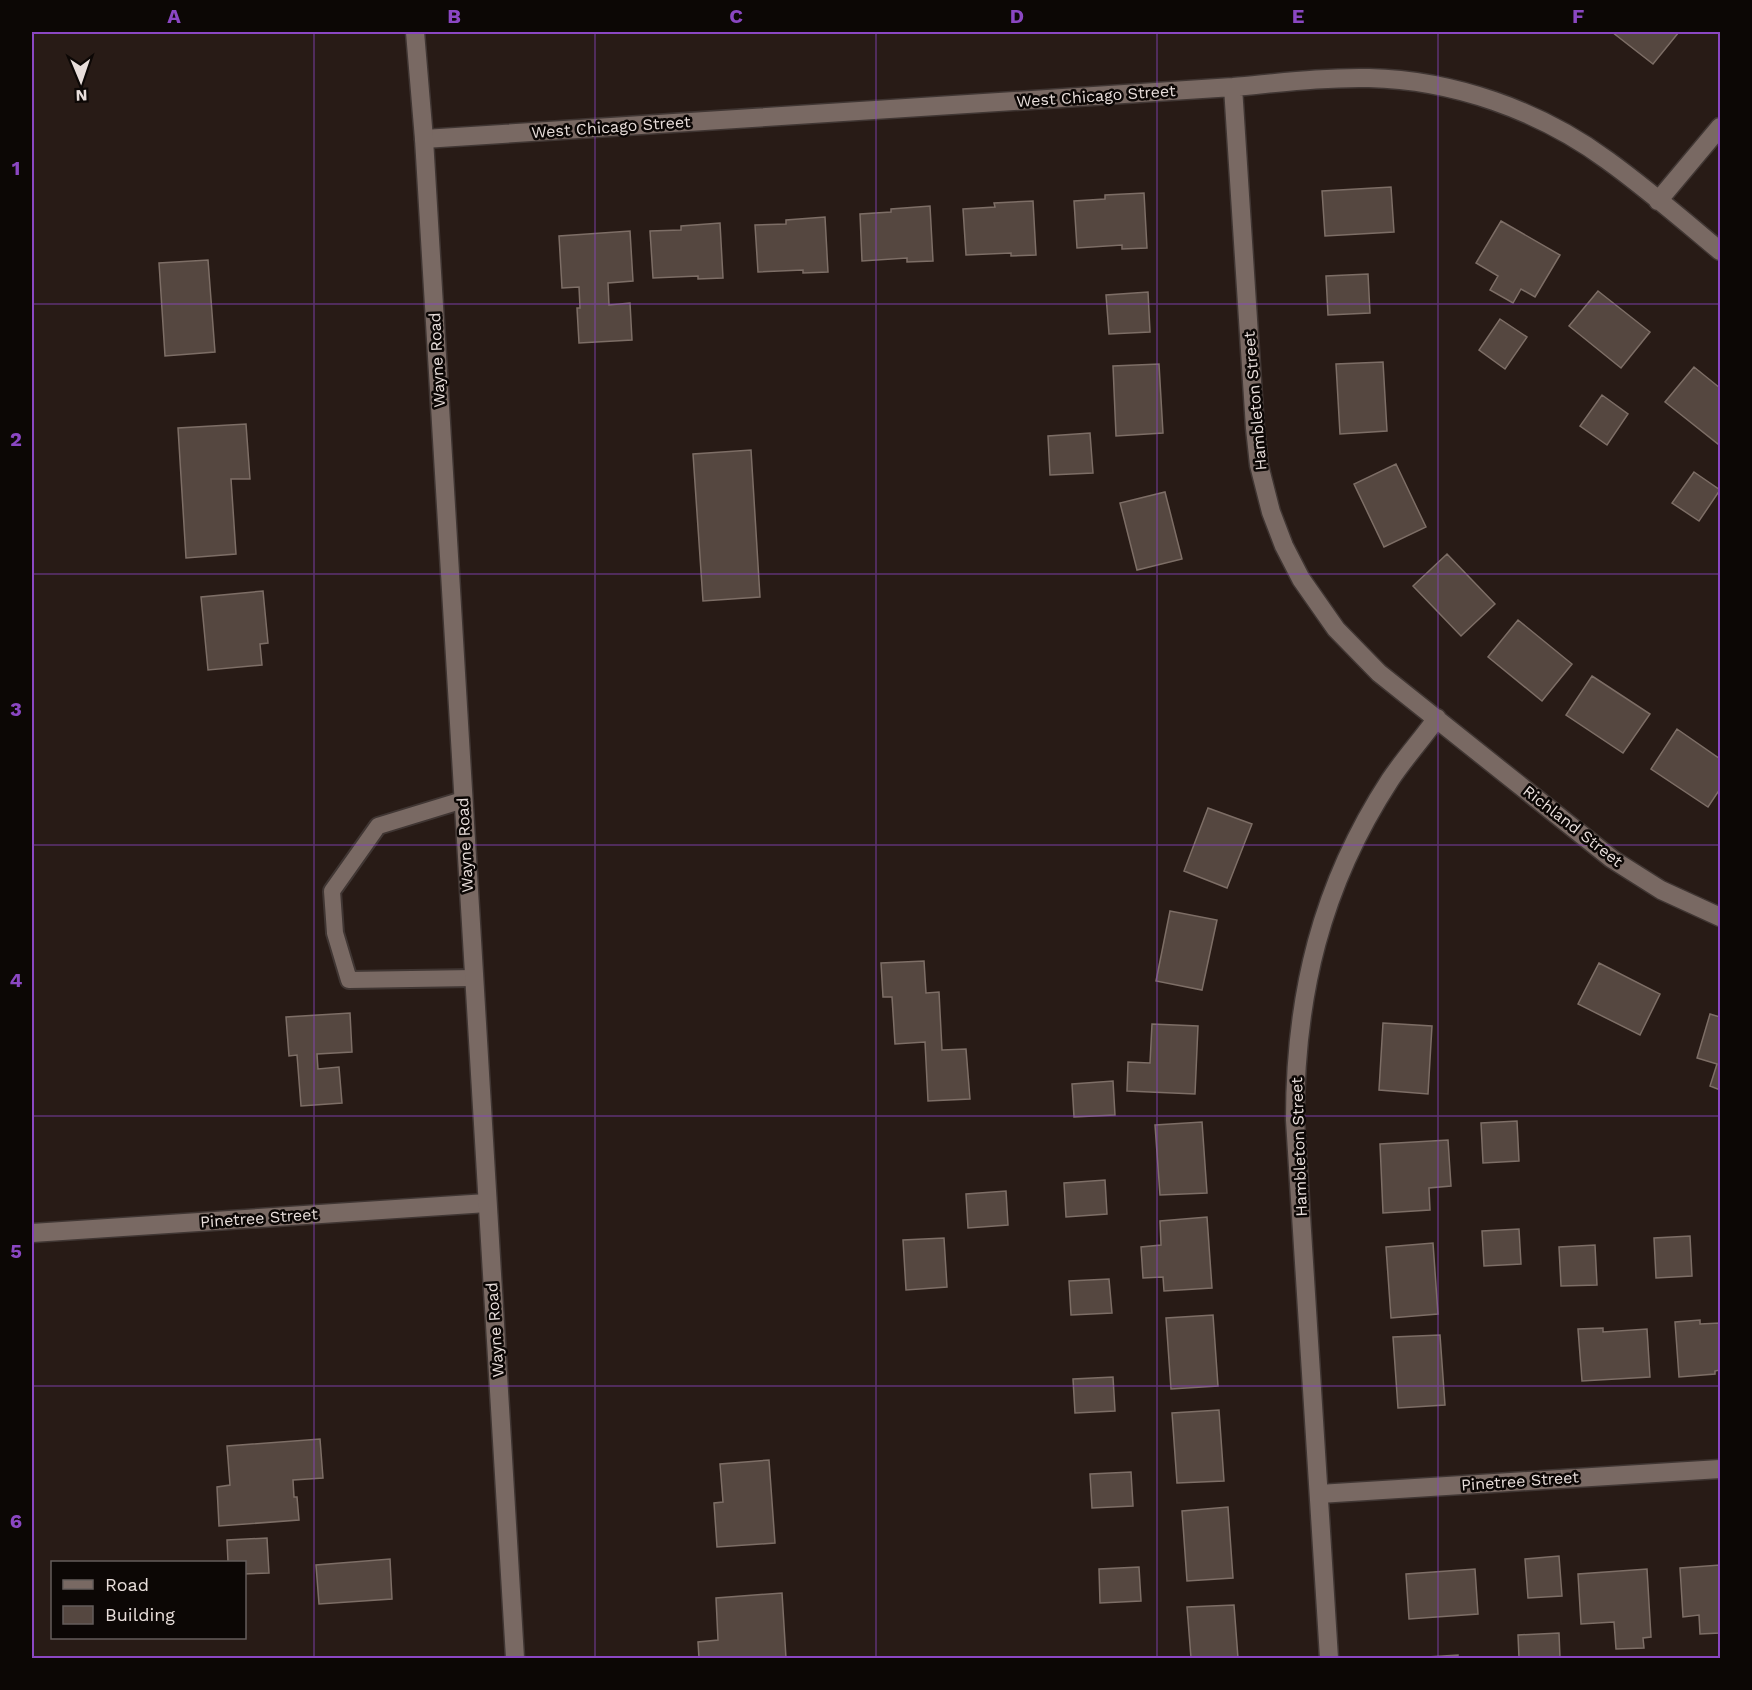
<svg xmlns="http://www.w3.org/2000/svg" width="1752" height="1690" font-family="'Work Sans',sans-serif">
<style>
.building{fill:#554740;stroke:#7d6e66;stroke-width:1.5}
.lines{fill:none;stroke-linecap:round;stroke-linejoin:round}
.lane-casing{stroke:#403633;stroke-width:20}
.street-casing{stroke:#403633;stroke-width:21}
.secondary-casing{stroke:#403633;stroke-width:21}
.lane{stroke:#796963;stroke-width:16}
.street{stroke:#796963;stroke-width:18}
.secondary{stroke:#796963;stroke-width:18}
.grid{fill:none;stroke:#8b47c3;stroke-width:1.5;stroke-opacity:0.55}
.labels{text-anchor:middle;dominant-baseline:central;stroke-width:5;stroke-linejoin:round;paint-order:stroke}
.street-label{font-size:16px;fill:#e8dedb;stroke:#0c0705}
.neatline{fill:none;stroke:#8b47c3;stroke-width:2}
.grid-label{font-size:20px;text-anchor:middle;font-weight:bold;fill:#8b47c3}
</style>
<rect width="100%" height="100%" fill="#281b16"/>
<!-- building -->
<path class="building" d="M1612,32H1679L1653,64Z
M1391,187L1394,232L1325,236L1322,191Z
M1144,193L1147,248L1122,249V245L1077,248L1074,201L1105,199V195Z
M1033,201L1036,255L1011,256V253L966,255L963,209L995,207L994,203Z
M930,206L933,261L907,262V258L862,261L860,214L891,212V209Z
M825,217L828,272L803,273V270L758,272L755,225L786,224V220Z
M1501,221L1560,255L1535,297L1521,289L1513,303L1490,290L1498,276L1476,263Z
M720,223L723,278L698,279V276L653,278L650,231L681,230V226Z
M630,231L633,281L608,283L609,305L630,303L632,340L579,343L577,308H580L579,287L562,288L559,236Z
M208,260L215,352L165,356L159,263Z
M1368,274L1370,313L1328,315L1326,276Z
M1598,291L1650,332L1621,368L1569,326Z
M1148,292L1150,332L1109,334L1106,295Z
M1500,319L1527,337L1505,369L1479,350Z
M1383,362L1387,431L1340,434L1336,364Z
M1159,364L1163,433L1116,436L1113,366Z
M1694,367L1720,388V440L1718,444L1665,402Z
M1602,395L1628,414L1607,445L1580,426Z
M246,424L250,479H231L236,554L186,558L178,428Z
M1090,433L1093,473L1050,475L1048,436Z
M751,450L760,597L703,601L693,454Z
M1396,464L1426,527L1384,547L1354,484Z
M1694,472L1720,490L1699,521L1672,503Z
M1165,492L1182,559L1137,570L1120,503Z
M1447,554L1495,604L1461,636L1413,586Z
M263,591L268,643L260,644L262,665L208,670L201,597Z
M1518,620L1572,664L1542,701L1488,657Z
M1592,676L1650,714L1623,753L1566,715Z
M1677,729L1720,759V789L1708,807L1651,769Z
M1208,808L1252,824L1227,888L1184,871Z
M1170,911L1217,920L1202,990L1156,981Z
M924,961L926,993L939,992L942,1050L966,1049L970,1099L928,1101L925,1042L895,1044L892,997H883L881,963Z
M1599,963L1660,994L1640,1035L1578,1004Z
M350,1013L352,1052L317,1054L318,1069L339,1067L342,1103L301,1106L297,1055L289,1056L286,1017Z
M1710,1014L1720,1017V1090L1710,1086L1717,1064L1697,1058Z
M1383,1023L1432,1026L1428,1094L1379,1090Z
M1152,1024L1198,1026L1195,1094L1127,1091L1128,1062L1150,1063Z
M1113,1081L1115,1115L1074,1117L1072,1084Z
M1517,1121L1519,1161L1483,1163L1481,1123Z
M1202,1122L1207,1193L1160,1195L1155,1125Z
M1448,1140L1451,1186L1429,1188L1430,1210L1383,1213L1380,1144Z
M1105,1180L1107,1214L1066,1217L1064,1183Z
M1006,1191L1008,1225L968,1228L966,1194Z
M1207,1217L1212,1288L1164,1291L1163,1277L1143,1278L1141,1247L1161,1245L1160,1221Z
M1519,1229L1521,1264L1484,1266L1482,1231Z
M1690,1236L1692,1276L1656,1278L1654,1238Z
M944,1238L947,1287L906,1290L903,1240Z
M1433,1243L1438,1314L1391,1318L1386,1247Z
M1595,1245L1597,1285L1561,1286L1559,1247Z
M1109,1279L1112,1313L1071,1315L1069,1281Z
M1213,1315L1218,1386L1171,1389L1166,1318Z
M1700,1320V1324L1720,1323V1370L1715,1371V1374L1679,1377L1675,1322Z
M1603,1328V1332L1647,1329L1650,1377L1582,1381L1578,1329Z
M1440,1335L1445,1405L1398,1408L1393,1337Z
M1113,1377L1115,1411L1075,1413L1073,1379Z
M1219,1410L1224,1481L1177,1483L1172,1413Z
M320,1439L323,1478L293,1480L294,1497H297L299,1520L219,1526L217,1487L230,1485L227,1446Z
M769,1460L775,1543L717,1547L714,1503L723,1502L720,1464Z
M1131,1472L1133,1506L1092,1508L1090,1474Z
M1228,1507L1233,1578L1187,1581L1182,1511Z
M267,1538L269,1573L244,1574V1562H228L227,1540Z
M1559,1556L1562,1596L1528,1598L1525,1559Z
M390,1559L392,1599L319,1604L316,1565Z
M1720,1565V1633L1700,1634L1699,1615L1683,1617L1680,1568Z
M1139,1567L1141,1601L1100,1603L1099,1569Z
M1475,1569L1478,1614L1409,1619L1406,1574Z
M1647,1569L1651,1637L1643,1638L1644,1648L1616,1649L1614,1622L1581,1624L1578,1574Z
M782,1593L786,1658H699L698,1642L718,1640L716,1598Z
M1234,1605L1238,1658H1191L1187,1607Z
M1559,1633L1560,1658H1519L1518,1635Z
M1458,1655V1658H1411Z"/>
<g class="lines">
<defs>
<path id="lane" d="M463,800L378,826L332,891L335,933L349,980L473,978"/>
<path id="street" d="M1233,87L1255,428L1259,465L1271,512L1284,546L1301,579L1336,629L1379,673L1612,859L1661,890L1720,917
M424,139L1233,87C1278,83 1324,77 1369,78C1453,80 1539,110 1607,160C1646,188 1683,220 1720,251
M1658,201L1720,127
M32,1233L487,1203
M1319,1494L1720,1469
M1329,1658L1295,1120C1295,995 1321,886 1390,780C1404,759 1422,739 1437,718"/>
<path id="secondary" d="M415,32L424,139L515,1658"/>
</defs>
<!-- lane casing -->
<use href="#lane" class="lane-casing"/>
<!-- street casing -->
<use href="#street" class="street-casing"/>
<!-- secondary casing -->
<use href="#secondary" class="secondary-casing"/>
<!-- lane -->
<use href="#lane" class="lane"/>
<!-- street -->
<use href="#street" class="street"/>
<!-- secondary -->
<use href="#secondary" class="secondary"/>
</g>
<!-- grid -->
<path class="grid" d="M314,32V1658M595,32V1658M876,32V1658M1157,32V1658M1438,32V1658M32,304H1720M32,574H1720M32,845H1720M32,1116H1720M32,1386H1720"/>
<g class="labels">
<!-- street labels -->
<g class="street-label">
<text transform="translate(1096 96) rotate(-4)">West Chicago Street</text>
<text transform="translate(611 127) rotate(-4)">West Chicago Street</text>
<text transform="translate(437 360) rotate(-93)">Wayne Road</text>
<text transform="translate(1255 401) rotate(-95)">Hambleton Street</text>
<text transform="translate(1573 826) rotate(38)">Richland Street</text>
<text transform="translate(465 845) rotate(-93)">Wayne Road</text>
<text transform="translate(1299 1147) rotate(-92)">Hambleton Street</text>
<text transform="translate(259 1218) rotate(-4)">Pinetree Street</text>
<text transform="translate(495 1330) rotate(-94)">Wayne Road</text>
<text transform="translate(1520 1481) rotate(-4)">Pinetree Street</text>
</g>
</g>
<!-- border -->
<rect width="1752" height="1690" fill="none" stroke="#0c0705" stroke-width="66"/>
<!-- legend -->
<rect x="51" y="1561" width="195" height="78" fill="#0c0705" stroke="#645d5b" stroke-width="1.5"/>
<rect x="63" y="1580" width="30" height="9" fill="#796963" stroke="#645d5b" stroke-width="1.5"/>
<text x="105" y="1591" font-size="18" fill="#e8dedb">Road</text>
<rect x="63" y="1606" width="30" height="18" fill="#554740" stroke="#645d5b" stroke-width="1.5"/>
<text x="105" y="1621" font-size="18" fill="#e8dedb">Building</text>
<!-- north arrow -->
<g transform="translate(81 81) rotate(178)" stroke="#0c0705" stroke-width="4.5" paint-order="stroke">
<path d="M0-4.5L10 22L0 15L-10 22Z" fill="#e8dedb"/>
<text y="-9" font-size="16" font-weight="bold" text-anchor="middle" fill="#e8dedb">N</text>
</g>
<rect x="33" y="33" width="1686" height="1624" class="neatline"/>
<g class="grid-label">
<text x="174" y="23">A</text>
<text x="454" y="23">B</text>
<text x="736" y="23">C</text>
<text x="1017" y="23">D</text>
<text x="1298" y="23">E</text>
<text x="1578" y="23">F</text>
<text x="16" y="175">1</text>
<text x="16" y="446">2</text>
<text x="16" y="716">3</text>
<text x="16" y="987">4</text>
<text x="16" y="1258">5</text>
<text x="16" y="1528">6</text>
</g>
</svg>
